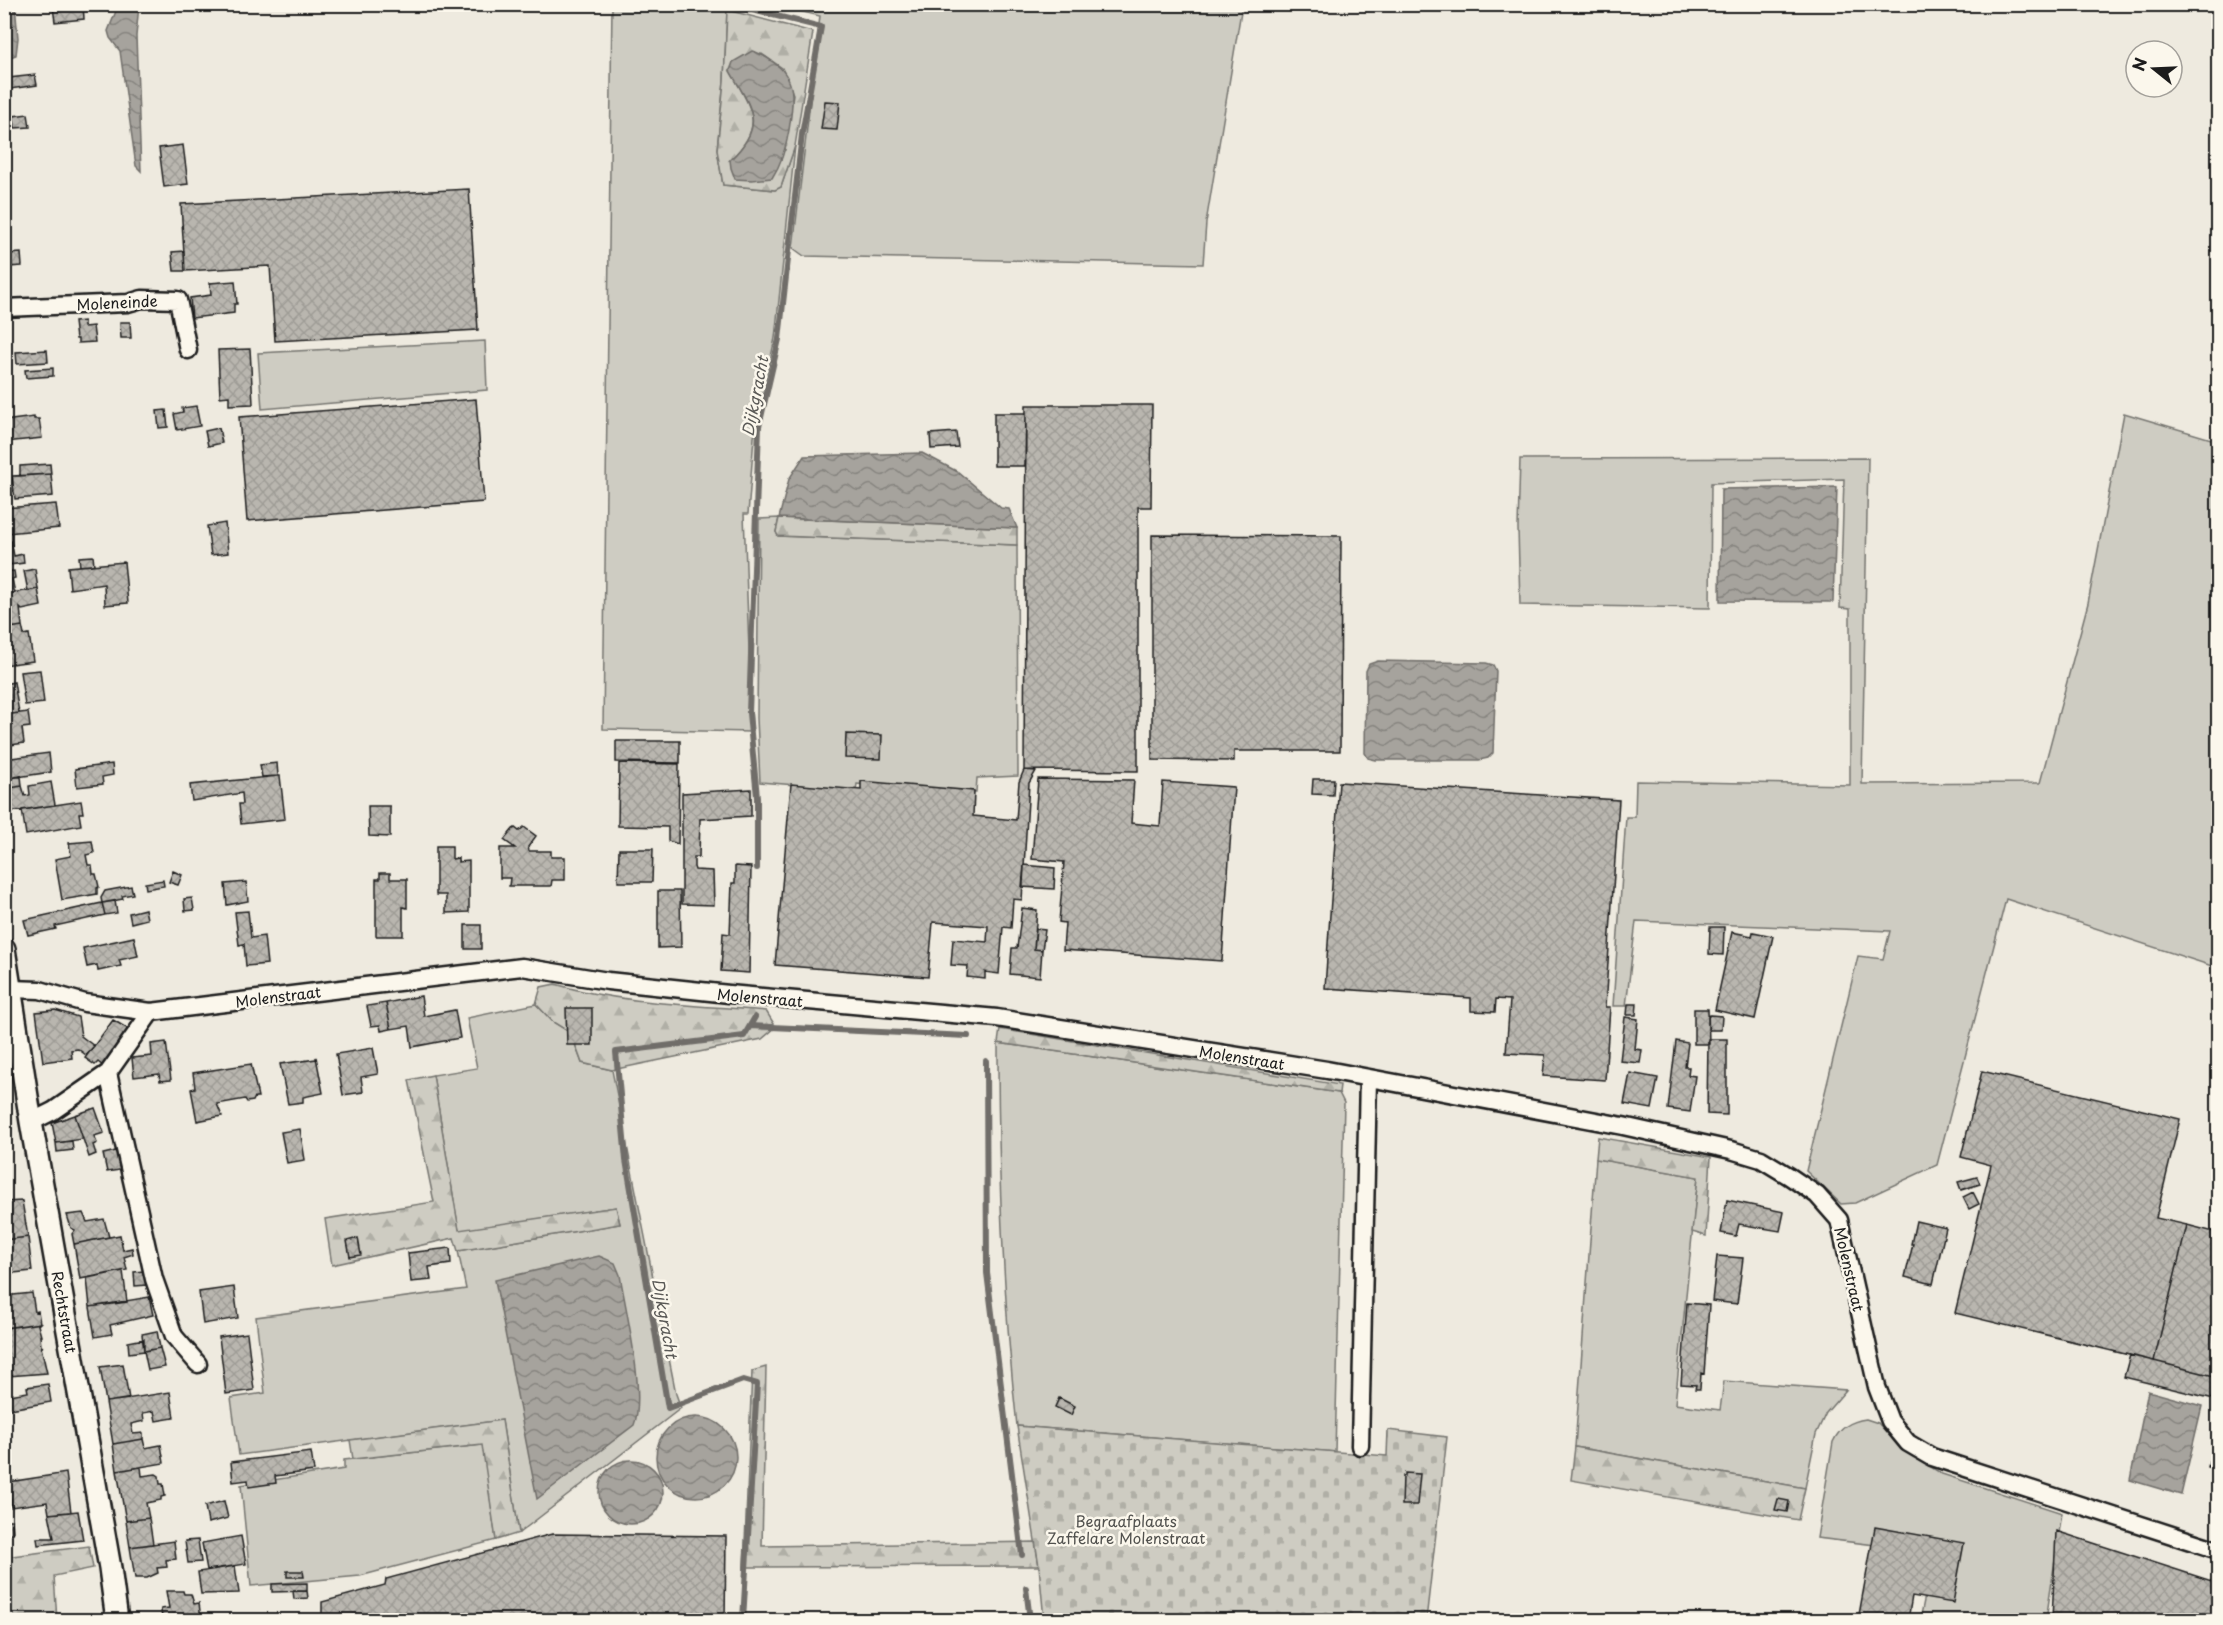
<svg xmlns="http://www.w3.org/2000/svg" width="2223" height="1625" font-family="'Playpen Sans',sans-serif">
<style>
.green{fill:#ceccc2;stroke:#75746f;stroke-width:1.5}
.forest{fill:url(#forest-firs);stroke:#75746f;stroke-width:1.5;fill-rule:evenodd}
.cemetery{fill:url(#cemetery-stones);stroke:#75746f;stroke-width:1.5}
.water{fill:url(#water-waves);stroke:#6f6d69;stroke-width:1.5}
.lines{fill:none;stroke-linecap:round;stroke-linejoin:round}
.stream{stroke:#6f6d69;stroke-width:6}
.building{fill:url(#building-cross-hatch);stroke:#1c1c1c;stroke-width:1.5}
.minor-casing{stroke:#1c1c1c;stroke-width:21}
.tertiary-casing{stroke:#1c1c1c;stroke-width:26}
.minor{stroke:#fbf7ec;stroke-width:16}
.tertiary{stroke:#fbf7ec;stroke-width:21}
.labels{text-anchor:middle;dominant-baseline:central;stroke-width:5;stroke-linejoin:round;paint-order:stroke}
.street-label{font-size:15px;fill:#1c1c1c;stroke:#fbf7ec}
.park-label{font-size:15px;fill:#51514e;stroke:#fbf7ec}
.water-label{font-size:16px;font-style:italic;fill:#5a5956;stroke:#fbf7ec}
</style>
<defs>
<pattern id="forest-firs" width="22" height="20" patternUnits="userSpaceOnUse" patternTransform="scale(1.5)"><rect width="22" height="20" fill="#ceccc2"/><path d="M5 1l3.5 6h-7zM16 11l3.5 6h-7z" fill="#b0afa6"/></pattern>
<pattern id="cemetery-stones" width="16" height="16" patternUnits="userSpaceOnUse" patternTransform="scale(1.5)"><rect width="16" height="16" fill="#ceccc2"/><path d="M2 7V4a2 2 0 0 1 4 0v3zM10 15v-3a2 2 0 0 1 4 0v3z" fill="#b0afa6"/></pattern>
<pattern id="water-waves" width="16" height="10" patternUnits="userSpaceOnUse" patternTransform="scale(1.5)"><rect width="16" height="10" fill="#a6a39d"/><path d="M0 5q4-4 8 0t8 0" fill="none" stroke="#86847f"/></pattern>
<pattern id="building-cross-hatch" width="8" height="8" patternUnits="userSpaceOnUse" patternTransform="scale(1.5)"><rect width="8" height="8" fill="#b9b6af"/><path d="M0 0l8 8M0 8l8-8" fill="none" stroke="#9e9c96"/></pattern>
</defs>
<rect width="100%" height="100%" fill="#eeeadf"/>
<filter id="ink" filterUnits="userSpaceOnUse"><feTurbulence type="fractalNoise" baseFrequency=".0167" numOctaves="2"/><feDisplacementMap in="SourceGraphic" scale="12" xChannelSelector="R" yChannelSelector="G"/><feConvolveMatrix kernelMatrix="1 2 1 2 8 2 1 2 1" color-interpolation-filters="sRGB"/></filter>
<g filter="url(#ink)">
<!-- green -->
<path class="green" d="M612,5H706L727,10L724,81L717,149L723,185L775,190L781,187L795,146L775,338L754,437L748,514H744L752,732L603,729Z
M774,5H1242L1206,223L1203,264L804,256L793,248L820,16Z
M485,341L487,390L262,409L258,353Z
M2124,413L2218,441V968L2006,899L1937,1165L1855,1203L1841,1204L1806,1171L1858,956L1883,959L1890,931L1636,921L1626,1006H1613L1626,817H1635L1636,781L1850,785V609L1840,608L1844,479L1711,483L1710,608L1520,605L1518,528L1520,459L1868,458L1862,784L2040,783L2088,603Z
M779,518L776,532L778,536L1017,545L1018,776L977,778L976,792L857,784L856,790L760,782L757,718L759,519Z
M536,1004L553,1022L571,1033L582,1063L612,1070L676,1394L681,1408L519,1533L502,1420L239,1455L231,1398L265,1393L256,1317L466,1289L458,1251L620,1224L616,1207L459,1231L433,1075L477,1068L467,1018Z
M998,1043L1339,1093L1344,1103L1335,1452L1017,1426C1003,1299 998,1171 998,1043Z
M1596,1159L1698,1177L1675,1404L1720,1410L1724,1381L1846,1390L1826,1413L1816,1434L1805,1488L1575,1447Z
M1866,1419L1878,1423L1902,1449L1942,1474L2062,1513L2046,1620H1920L1934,1552L1817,1538L1833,1442C1840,1427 1851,1421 1866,1419Z
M483,1445L496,1540L360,1576L251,1586L241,1485L344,1469V1460Z"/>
<!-- forest -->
<path class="forest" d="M727,10L813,32L795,146L781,187L775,190L723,185L717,150L724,81ZM762,54L782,68L793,94L785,150L730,160C767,125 751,109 730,70Z
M779,518L1017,528V545L778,536L776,532Z
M555,984C622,1004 696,1005 766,1011L776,1027L762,1039L612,1070L582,1063L571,1033L553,1022L536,1004L541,987Z
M1000,1029L1340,1085L1339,1093L998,1043Z
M433,1075L459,1230L616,1207L620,1224L458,1251L454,1238L332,1265L325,1219L434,1202L409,1080Z
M1598,1137L1711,1157L1706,1236L1692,1232L1698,1177L1596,1159Z
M766,1367L762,1546L1035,1542L1039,1566L744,1567L752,1371Z
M502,1420L519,1533L496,1540L482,1445L353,1459L350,1440Z
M1575,1447L1805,1488L1798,1520L1571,1480Z
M89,1546L93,1568L54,1576L57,1620H5V1557Z"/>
<!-- cemetery -->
<path class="cemetery" d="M1017,1426L1387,1456L1388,1430L1447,1437L1426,1620H1044L1039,1566Z"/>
<!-- water -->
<path class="water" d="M4,5H15L18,38L16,55L5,59Z
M116,5H139L136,36L141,171L136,166L120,51L110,38L108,31L116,11Z
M752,51C761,53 766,57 773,62C798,79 793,103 789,130C786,148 782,163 772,178L752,180L735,179L731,168L730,160C767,125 752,109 730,71L733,62Z
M922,453L958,472L1001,508L1009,509L1017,528L779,518L789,479L804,456Z
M1837,487L1833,602L1720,601L1721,489Z
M1378,661L1486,663L1493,665L1496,671L1493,753L1488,758L1479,760H1376L1368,758L1365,753L1366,671L1369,664Z
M599,1256L615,1263L620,1275C626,1311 646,1395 634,1425L537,1499L495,1280Z
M2148,1391L2202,1406L2181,1495L2130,1480Z
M656 1457a40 40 0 1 1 80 0a40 40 0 1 1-80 0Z
M599 1492a32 32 0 1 1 64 0a32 32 0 1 1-64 0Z"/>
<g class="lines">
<!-- stream -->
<path class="stream" d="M728,4L821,27L802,134L779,339L759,426L749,713L757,797V868
M750,1026L968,1036
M986,1061L987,1273L1022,1555
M1026,1588L1030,1620
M743,1620L757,1384L743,1380L668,1408L626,1160L616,1052L744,1036L755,1017"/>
</g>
<!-- building -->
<path class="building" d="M62,4H83L84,19L55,22L53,7H63Z
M35,75L37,85L10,89L9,78Z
M825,101L840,102L837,130L821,129Z
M28,114L30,127L15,128L13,116Z
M183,145L188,184L164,187L159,148Z
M469,189L478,330L275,341L270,266L185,271L181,204Z
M184,251L185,271H174L172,252Z
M21,253L22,266L9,267L8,254Z
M235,281L237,304H234V313L192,318L190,298L211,295L210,283Z
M84,321V327L93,326L95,342L78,343V339H76L74,322Z
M120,322H130L131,338H121Z
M250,349L253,404L229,405V396L220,397L218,350Z
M47,350L48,362L17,364L16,352Z
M53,368V376L26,378L25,370Z
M476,399L484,502L247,521L239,417Z
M1026,405H1152L1151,507H1138V771L1024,770Z
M196,406L200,426L177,430L174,414L183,412L182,408Z
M166,410L168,427L159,428L157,411Z
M994,413H1026L1025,466H994Z
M34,417V419H39L42,438L6,442L4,421Z
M219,428L222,443L208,446L205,431Z
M956,432L958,447L931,449L930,434Z
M50,464L51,474L20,476V466Z
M51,474L53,496L15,499L12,476Z
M12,479L14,491L4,492V480Z
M56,504L59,528L7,533L4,508Z
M225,523L228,553L211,555L207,526Z
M1152,535L1341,536L1340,751H1234V761L1152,760Z
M11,541L14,556L23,554L24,563L9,565L10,571L4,572V543Z
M93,556L94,565L80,566L79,557Z
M124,562L128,603L105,605L104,584L70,589L68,567Z
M35,569L38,589L28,591L24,571Z
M14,571L15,578L12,579L15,593L4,594V572Z
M38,589L41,606L22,610L20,608L22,626L4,629V594Z
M22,626L24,635L29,634L33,661L4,665V629Z
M40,670L44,703L25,705L20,672Z
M14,682L19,713L4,715V684Z
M28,712L30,727L22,728L24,743L4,746V715Z
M846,734L882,735L881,759L845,758Z
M616,741H680V763L616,762Z
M49,753L51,772L4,779V759Z
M277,763L278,776L262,777L260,765Z
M619,763L679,764L678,844L668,841V827L618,826Z
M112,764L113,775L102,777L103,784L77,787L75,769Z
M1024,770L1036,771L1029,783L1022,900L1013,899L1011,928L1003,927L999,974L985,972V979L967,977L968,966L951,965L953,939L987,942L988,926L933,922L928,977L775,965L791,784L861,790V781L974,791L973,816L1016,820L1019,782Z
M21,776L22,786L4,789V779Z
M278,776H280L285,819L241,824L239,804H243L242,793L192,801L190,785Z
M1038,779L1134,780L1131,823L1160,826L1163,782L1234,787L1222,961L1063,950L1065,923L1059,922L1064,862L1032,859Z
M1313,779H1334L1333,795L1312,794Z
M51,782L55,805L4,813V789L22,786L25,796L30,795L29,786Z
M1339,782L1619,800L1605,1007H1610L1605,1080L1543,1076L1545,1055L1506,1053L1510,1000L1496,999L1495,1012L1471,1011V998L1325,988Z
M751,789V816L700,819L699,857H694V867L695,870L713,871L714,905L682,904V793Z
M81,801L83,813H79L81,825L26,835L22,810Z
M368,806H390V837L369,836Z
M524,827L536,836L528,847L529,851H551V857H565V880H552L551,886H509L510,878H500V848H515L504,840L513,829L515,828L519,831Z
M92,841L94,853L86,855L88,865H92L93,874H96L99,887L97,888V894L62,900L55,859L71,856L69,843Z
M436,846H452V859L458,858V862L469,861V912L446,913V895H436Z
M619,849H653L652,882H618Z
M1024,865L1055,868L1054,889L1022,887Z
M735,866L751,867L749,973L721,971L723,933L730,934L732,883H735Z
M173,871L182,875L178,885L169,882Z
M380,873H390V879H407V908L403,907V936H376V879H380Z
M163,880L164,886L146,889L145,883Z
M246,882L248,901L227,905L225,884Z
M131,886L133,894L122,896L123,899L102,903L101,898L105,891Z
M658,891H680L681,947L658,948Z
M192,898L194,910L185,911L184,899Z
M115,901L117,913L105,915L102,903Z
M102,903L105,915L55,926L56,929L28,935L24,920Z
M1022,908L1037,910L1034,949L1042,950L1040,977L1010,974L1012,948H1017Z
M145,909L147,919L131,923L129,913Z
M248,911L251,938L264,936L267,964L246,966L244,944L239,945L235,912Z
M465,925H481V949H465Z
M1710,927H1724L1723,955L1709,954Z
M1036,929L1045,930L1042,950L1034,949Z
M1732,932L1752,936L1753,932L1773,936L1755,1019L1715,1010Z
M134,937L138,956L119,960L121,966L98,971L97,965L87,967L83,948Z
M421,996L424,1016L455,1010L460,1038L412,1047L409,1026L391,1029L386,1003Z
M386,1003L391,1029L381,1031L380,1025L371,1026L367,1006Z
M1628,1004H1637L1636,1015H1627Z
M566,1008H592V1045H567Z
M1694,1009H1708L1709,1044H1694Z
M55,1010L78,1017L81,1036L94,1046L86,1055L78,1049L71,1050L72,1058L43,1062L36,1012Z
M1710,1015L1722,1016L1721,1030H1708V1017Z
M1625,1017L1638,1019L1635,1049L1642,1050L1640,1063L1620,1061Z
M113,1020L130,1030L104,1067L98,1062L95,1065L85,1058Z
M1708,1039H1727V1115L1707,1114Z
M1676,1041L1688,1043L1685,1067H1689L1688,1075L1695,1076L1690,1112L1668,1109Z
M166,1042L171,1080L160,1081L159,1074L134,1077L132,1058L152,1056L151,1044Z
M373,1048L378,1074L361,1077L363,1092L343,1095L336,1054Z
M316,1057L323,1093L303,1097V1102L288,1104L280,1064L316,1059Z
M251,1064L258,1097H255L253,1101L247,1102L245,1099L217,1104L222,1116L197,1121L191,1089L195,1088L193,1073Z
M1982,1071L2180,1119L2156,1218L2187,1225L2154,1361L1955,1313L1991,1165L1961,1157Z
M1630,1073L1658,1078L1652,1109L1624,1104Z
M95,1108L104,1133L94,1136L97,1143L93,1145L96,1154L89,1157L75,1115Z
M75,1115L83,1139L56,1143L52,1123Z
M300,1129L305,1160L287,1163L281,1132Z
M72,1141L73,1150L57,1152L56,1143Z
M116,1151L120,1170L107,1172L103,1154Z
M1977,1177L1980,1184L1961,1190L1958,1182Z
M1973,1192L1979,1204L1969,1209L1963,1197Z
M1727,1200L1784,1212L1780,1231L1739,1224L1736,1236L1721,1233Z
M22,1201L28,1237L4,1240V1202Z
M83,1213L87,1222L104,1219L109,1237L74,1244L72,1234L75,1230L71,1228L67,1215Z
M1916,1221L1946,1228L1933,1284L1905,1277L1913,1244H1911Z
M2187,1225L2218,1233V1377L2154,1361Z
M120,1235L123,1250L132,1248L133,1254L124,1257L127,1270L80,1279L74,1244Z
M28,1237L32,1271L4,1274V1240Z
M358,1238L361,1255L350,1257L347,1241Z
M450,1248L451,1264L429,1267L431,1280L411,1282L408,1253Z
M1717,1256L1743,1258L1737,1304L1712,1301Z
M123,1271L127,1302L90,1307L87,1278Z
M144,1271L147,1285L135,1286L134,1272Z
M234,1287L238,1318L203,1324L199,1292Z
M32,1293L35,1312L38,1311L40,1323L7,1328L4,1296Z
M149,1297L153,1315L110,1325L112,1334L95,1337L90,1307Z
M1687,1303L1709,1305L1704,1374L1701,1373L1700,1389H1695L1696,1385L1681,1384Z
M40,1323L38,1325L41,1336H40L41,1346L43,1347H41L47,1373L8,1376L4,1364V1328Z
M157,1331L160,1348L144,1351L142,1334Z
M247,1333L254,1390L226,1394L219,1337Z
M144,1339V1351L129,1353L128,1342Z
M160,1348L165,1367L148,1370L144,1351Z
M2130,1355L2218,1377V1400L2124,1377Z
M123,1364L129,1399L106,1402L100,1367Z
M48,1384L51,1402L4,1410V1396L28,1392L27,1387Z
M170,1392L174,1418L156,1421L154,1411L143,1413L144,1421L131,1424L133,1434L143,1433V1439L113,1444L106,1402Z
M1059,1398L1075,1406L1071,1415L1055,1407Z
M2218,1425V1469L2208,1467Z
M143,1439L145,1448L161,1445L164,1463L117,1471L113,1444Z
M311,1452L314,1471L275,1476L276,1483L249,1487L248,1480L233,1482L231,1462Z
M141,1467L142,1476L156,1474L159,1476L160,1484H163L165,1496L161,1497V1500L146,1503L149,1518L126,1521L117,1471Z
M66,1473L71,1512L49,1514L47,1502L11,1507L9,1482Z
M1405,1473L1420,1474L1417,1505H1402L1403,1476H1405Z
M1778,1499L1789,1501L1787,1512L1775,1510Z
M224,1501L228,1518L208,1523L205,1506Z
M78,1511L83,1540L38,1545L37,1538H54L49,1514Z
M149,1518L153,1544L130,1547L126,1521Z
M4,1520H12L13,1533L4,1534Z
M1875,1527L1964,1543L1953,1603L1912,1596L1908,1620H1858Z
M2056,1531L2218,1583V1620H2052Z
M552,1534L726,1536L725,1620H322V1602L385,1585L386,1579Z
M241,1536L246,1564L207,1570L202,1543Z
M198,1540L201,1562L188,1563L185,1541Z
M174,1541L176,1559L166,1560L167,1567L157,1568L158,1573L147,1578H135L130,1547Z
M235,1566L239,1593L201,1594L198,1572Z
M287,1571H303L304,1577H287Z
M307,1583V1591L272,1592V1584Z
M166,1591H183L184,1594H191L194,1604L199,1603L201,1620H162L161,1609L169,1608Z
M293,1591H307L308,1598L294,1599Z"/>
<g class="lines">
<defs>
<path id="minor" d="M4,308L128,303L142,299L178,300L188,350
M11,989L40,990L85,1003L151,1012L522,967L608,981L729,994L997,1018L1327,1070L1623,1126L1731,1150L1761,1159L1789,1176L1817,1195L1839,1220L1877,1387L1890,1421L1908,1443L1932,1457L2218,1550
M108,1073L154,1279L174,1336L198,1364
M31,1122L53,1111L108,1073L151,1012
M1360,1446L1368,1078"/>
<path id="tertiary" d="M4,949L31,1122L110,1568L117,1620"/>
</defs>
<!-- minor casing -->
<use href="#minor" class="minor-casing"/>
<!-- tertiary casing -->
<use href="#tertiary" class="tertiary-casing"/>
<!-- minor -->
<use href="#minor" class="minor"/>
<!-- tertiary -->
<use href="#tertiary" class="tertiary"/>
</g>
</g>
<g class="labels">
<!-- street labels -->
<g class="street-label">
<text transform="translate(117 302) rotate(-3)">Moleneinde</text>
<text transform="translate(278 996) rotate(-7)">Molenstraat</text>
<text transform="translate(760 997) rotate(5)">Molenstraat</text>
<text transform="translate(1242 1057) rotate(9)">Molenstraat</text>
<text transform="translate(1850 1269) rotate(77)">Molenstraat</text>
<text transform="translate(65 1312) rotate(80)">Rechtstraat</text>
</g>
<!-- park labels -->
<g class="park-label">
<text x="1126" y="1520">Begraafplaats<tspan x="1126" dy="17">Zaffelare Molenstraat</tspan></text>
</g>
<!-- water labels -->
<g class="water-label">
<text transform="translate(754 396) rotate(-79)">Dijkgracht</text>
<text transform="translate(666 1318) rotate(80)">Dijkgracht</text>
</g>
</g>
<!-- margin -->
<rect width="2223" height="1625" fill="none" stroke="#fbf7ec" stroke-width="24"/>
<rect x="12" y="12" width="2199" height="1601" fill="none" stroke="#1c1c1c" stroke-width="2" filter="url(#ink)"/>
<!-- north arrow -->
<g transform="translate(2154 69) rotate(288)"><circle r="28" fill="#fbf7ec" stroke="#a29f99" stroke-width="1.5"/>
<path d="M0-4.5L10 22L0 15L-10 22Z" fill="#1c1c1c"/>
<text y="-9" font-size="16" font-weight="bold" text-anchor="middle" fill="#1c1c1c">N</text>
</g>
</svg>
